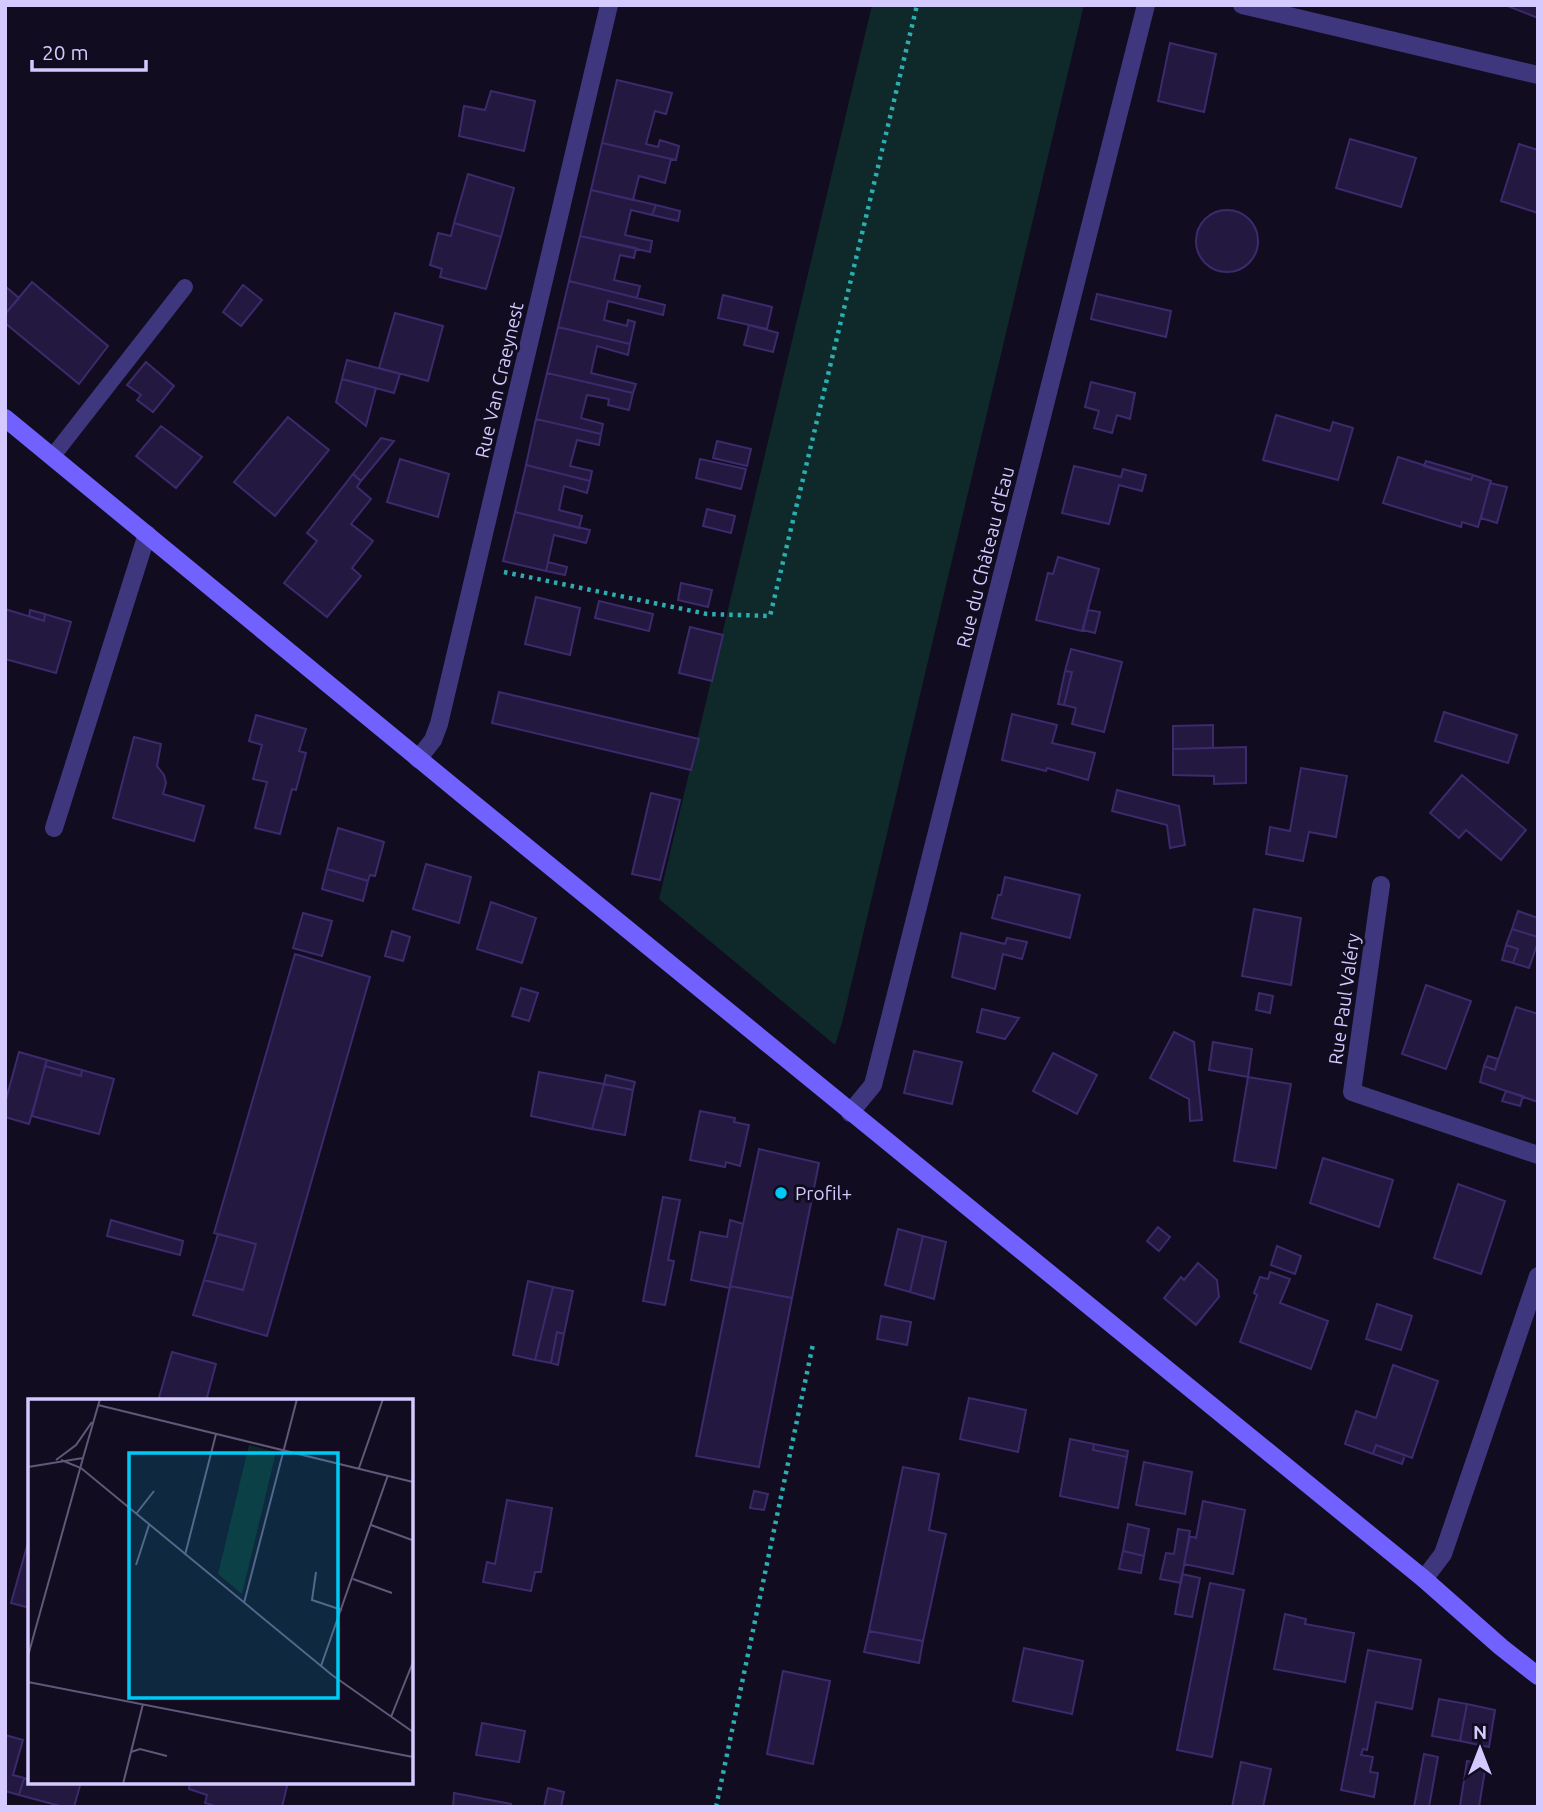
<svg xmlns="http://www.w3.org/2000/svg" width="1543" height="1812" font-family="Ubuntu,sans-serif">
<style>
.green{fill:#0f2829}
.building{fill:#231840;stroke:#3c2a6c;stroke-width:2}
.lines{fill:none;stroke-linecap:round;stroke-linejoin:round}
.path{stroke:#2caeb1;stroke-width:4.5;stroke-dasharray:3.5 5;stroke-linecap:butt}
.lane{stroke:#3f377e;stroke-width:16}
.street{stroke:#3f377e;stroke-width:18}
.secondary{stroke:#7161ff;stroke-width:18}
.poi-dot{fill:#00c9f5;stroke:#110c1f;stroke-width:2.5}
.labels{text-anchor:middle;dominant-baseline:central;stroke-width:6;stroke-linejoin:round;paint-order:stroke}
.street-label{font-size:19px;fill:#d4caff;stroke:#110c1f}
.poi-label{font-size:19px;fill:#d4caff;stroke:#110c1f;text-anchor:start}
.inset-road{fill:none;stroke:#5f5879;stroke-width:2}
.view{fill:#00c9f5;fill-opacity:0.15;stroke:#00c9f5;stroke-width:3.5}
.inset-edge{fill:none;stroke:#d4caff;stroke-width:3.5}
</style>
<rect width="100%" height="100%" fill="#110c1f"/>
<!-- green -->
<path class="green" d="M872,5H1084L842,1023L835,1045L659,899Z"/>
<!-- building -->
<path class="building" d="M1505,5H1538V18Z
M1170,43L1216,54L1204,112L1158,101Z
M617,80L672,93L666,114L655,111L646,144L658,147L660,140L679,146L676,160L602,143Z
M491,91L535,101L524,151L459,136L464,106L485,110Z
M1350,139L1416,158L1401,207L1336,188Z
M602,143L671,159L665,183L639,176L633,200L591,190Z
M1519,144L1538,150V213L1501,201Z
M468,174L514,188L501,237L454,223Z
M591,190L656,205L652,215L631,210L625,235L652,241L650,252L580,236Z
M656,205L680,211L678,221L652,215Z
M1196 241a31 31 0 1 1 62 0a31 31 0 1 1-62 0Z
M454,223L501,237L486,289L440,277L442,269L430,265L438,233L451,236Z
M580,236L636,248L634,258L620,255L614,280L640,286L637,298L569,281Z
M569,281L665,305L663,315L608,301L604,320L627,326L628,320L635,322L630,344L558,327Z
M32,282L108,346L79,384L5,323V314Z
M243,285L262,300L241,326L223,312Z
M5,286L19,298L5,314Z
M1097,294L1171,311L1166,337L1091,319Z
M723,295L772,307L767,329L718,318Z
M395,313L443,326L428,381L379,368Z
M749,325L778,333L773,352L744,345Z
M558,327L630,344L628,355L597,346L591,373L636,384L633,393L547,373Z
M347,360L400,374L394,393L342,379Z
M146,362L174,386L153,412L137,400L141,395L127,385Z
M547,373L633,393L629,410L608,405L609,399L587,395L581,418L603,424L601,434L536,419Z
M342,379L376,388L366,426L336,402Z
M1091,382L1135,393L1130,419L1117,415L1112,433L1094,428L1099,411L1085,407Z
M1276,415L1330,431L1333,422L1353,428L1338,480L1263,460Z
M288,417L329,450L275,516L234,482Z
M536,419L601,434L599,445L577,440L570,466L592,471L590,481L526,465Z
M161,426L202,457L176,488L136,456Z
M381,438L394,441L361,481L353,474Z
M717,441L751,449L747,466L713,458Z
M1398,457L1471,480L1473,475L1491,481L1478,527L1462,522L1461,527L1383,503Z
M400,459L449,474L438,517L387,502Z
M700,459L746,469L741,489L696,478Z
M1426,461L1473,475L1471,480L1424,466Z
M526,465L590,481L587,493L564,486L559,510L582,516L579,528L515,512Z
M1074,466L1121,477L1123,469L1146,475L1142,491L1119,485L1109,524L1062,513Z
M353,474L361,481L357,487L371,499L351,524L373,541L352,568L361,576L327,617L284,583L317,541L307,533Z
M1490,483L1507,487L1497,523L1481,518Z
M707,509L735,516L731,533L703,526Z
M515,512L590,530L586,543L554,535L546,571L503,561Z
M1058,557L1099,569L1082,631L1036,620L1048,573L1053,574Z
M548,562L567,567L565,575L546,571Z
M681,583L712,590L708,607L678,600Z
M536,597L580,608L570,655L525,644Z
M599,601L653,614L649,631L595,618Z
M5,609L44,621L45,614L71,622L56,673L5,659Z
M30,610L45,614L44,621L29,616Z
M1088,610L1100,612L1095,633L1083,630Z
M690,627L723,635L712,681L679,673Z
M1071,649L1122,662L1104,732L1072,724L1076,708L1064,705L1072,672L1065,671Z
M1065,671L1072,672L1064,705L1058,704Z
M499,692L699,739L691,770L492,723Z
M1444,712L1517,735L1508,763L1435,741Z
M1012,714L1057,725L1052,743L1095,753L1088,780L1047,768L1046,771L1002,760Z
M256,715L306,729L299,751L306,753L296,790L292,789L280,834L255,828L267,782L253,779L262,745L249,741Z
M1213,725V748L1173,749V726Z
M134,737L161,744L157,766L164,775L166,783L163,794L204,806L194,841L113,818Z
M1246,747V783L1214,784V776L1173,775V749Z
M1301,768L1347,776L1336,837L1309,832L1303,861L1266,854L1270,827L1290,831Z
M1462,775L1526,830L1501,860L1466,830L1459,838L1430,813Z
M1117,790L1179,806L1185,845L1170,848L1167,825L1112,811Z
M651,793L680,800L660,880L632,874Z
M338,828L384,842L375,876L370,875L368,881L327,869Z
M426,864L471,877L459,923L413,909Z
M327,869L368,881L363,901L322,889Z
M1005,877L1080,895L1070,938L992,918L998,895H1001Z
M491,902L536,918L522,963L477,949Z
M1254,909L1301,918L1291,985L1242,976Z
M1518,911L1538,918V937L1512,929Z
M303,913L332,921L322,956L293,948Z
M1512,929L1538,937V942L1529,968L1513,963L1518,949L1506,945Z
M392,931L410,937L403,961L385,956Z
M961,933L1005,944L1007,938L1027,942L1022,959L1003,954L995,989L952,977Z
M1506,945L1518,949L1513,963L1502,960Z
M295,954L370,977L267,1336L193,1315L204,1280L243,1290L256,1244L214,1233Z
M1426,985L1471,1001L1446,1069L1402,1054Z
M521,988L538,993L529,1021L512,1016Z
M1259,993L1273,996L1270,1013L1256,1010Z
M1516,1007L1538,1014V1102L1480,1082L1484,1066L1495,1070Z
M982,1009L1019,1018L1005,1039L977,1032Z
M1174,1032L1194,1042L1202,1120L1190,1121L1189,1099L1150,1078Z
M1213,1042L1252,1049L1248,1077L1209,1070Z
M914,1051L962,1062L952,1104L904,1093Z
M19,1052L47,1060L29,1124L5,1117V1103Z
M1053,1053L1097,1075L1077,1114L1033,1091Z
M1488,1056L1498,1059L1495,1070L1484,1066Z
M47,1060L82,1070L81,1076L45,1066Z
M45,1066L81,1076L82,1070L114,1079L99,1134L32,1116Z
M539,1072L604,1084L592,1129L531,1116Z
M606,1075L635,1082L633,1090L604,1084Z
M1248,1077L1291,1084L1276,1168L1234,1161Z
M604,1084L633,1090L625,1135L592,1129Z
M1506,1091L1523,1096L1520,1106L1502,1101Z
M700,1111L735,1118L734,1122L749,1125L740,1166L726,1162L725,1167L690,1160Z
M759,1149L819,1163L792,1298L730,1286Z
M1323,1158L1393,1180L1379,1227L1310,1203Z
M1458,1184L1505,1201L1481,1274L1434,1258Z
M663,1197L680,1200L668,1260L674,1261L665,1305L643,1301Z
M111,1220L183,1241L180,1255L107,1236Z
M730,1220L743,1224L730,1288L691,1280L700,1232L727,1237Z
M1158,1227L1170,1237L1159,1251L1147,1241Z
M898,1229L923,1236L910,1292L885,1285Z
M218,1234L256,1244L243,1290L204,1280Z
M923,1236L946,1242L934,1299L910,1292Z
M1277,1246L1301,1256L1295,1274L1271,1265Z
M1198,1263L1217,1280L1219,1297L1196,1325L1164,1298L1181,1277L1184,1280Z
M1270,1272L1290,1279L1280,1303L1328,1321L1311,1369L1240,1342L1257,1295L1254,1293L1260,1277L1268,1279Z
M528,1281L553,1287L535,1360L513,1355Z
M730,1286L792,1298L759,1467L696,1456Z
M553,1287L573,1291L564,1334L557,1332L551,1363L535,1360Z
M1377,1304L1412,1316L1401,1350L1366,1339Z
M881,1316L911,1322L907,1345L877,1339Z
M557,1332L564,1334L558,1365L551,1363Z
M172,1352L216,1364L206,1401H158Z
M1393,1365L1438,1381L1412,1458L1376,1445L1373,1454L1345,1444L1356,1411L1376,1418Z
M969,1398L1026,1410L1018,1452L960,1439Z
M1070,1439L1094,1444L1093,1450L1127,1457L1118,1508L1060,1496Z
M1094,1444L1128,1451L1127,1457L1093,1450Z
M1376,1445L1405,1455L1402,1464L1373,1454Z
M1144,1462L1192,1472L1185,1514L1136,1505Z
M903,1467L939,1474L929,1530L946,1534L923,1641L869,1631Z
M754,1491L768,1494L764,1510L750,1508Z
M507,1500L552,1508L541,1572H535L531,1591L483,1582L487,1562L495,1564Z
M1203,1501L1245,1510L1233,1574L1184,1564L1190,1536L1196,1538Z
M1128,1524L1149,1529L1144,1556L1123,1551Z
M1178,1529L1190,1531L1181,1583L1160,1579L1166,1553L1174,1554Z
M27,1546L30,1547V1608L11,1603Z
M1123,1551L1144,1556L1141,1573L1119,1569Z
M1182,1574L1200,1578L1192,1617L1175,1614Z
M1210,1583L1244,1590L1212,1757L1177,1750Z
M1285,1614L1306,1619L1305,1624L1354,1633L1345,1682L1274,1669Z
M869,1631L923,1641L919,1663L864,1652Z
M1024,1648L1083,1661L1072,1714L1013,1701Z
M1368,1650L1421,1660L1412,1709L1376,1702L1367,1750L1363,1749L1361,1755L1373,1757L1370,1772L1378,1773L1374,1797L1341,1790Z
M783,1671L830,1681L813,1764L767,1754Z
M1439,1699L1467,1704L1460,1741L1432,1736Z
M1467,1704L1495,1710L1489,1747L1460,1741Z
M482,1723L525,1731L519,1762L476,1755Z
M5,1735L23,1740L13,1775L24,1778L19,1795L5,1791Z
M1424,1754L1438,1757L1429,1807H1414Z
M1467,1761L1486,1764L1479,1807L1460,1806Z
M1241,1762L1271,1769L1263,1807H1232Z
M24,1778L30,1780V1782H81L74,1807H64L19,1795Z
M190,1782H288L282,1807H219L205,1803L207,1795L189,1789Z
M548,1788L564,1792L561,1807H544Z
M454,1793L511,1804L510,1807H453Z"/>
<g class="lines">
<!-- path -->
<path class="path" d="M504,572L707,614L770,616L917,5
M716,1807L813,1344"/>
<!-- lane -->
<path class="lane" d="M52,457L185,287"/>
<!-- street -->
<path class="street" d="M1242,5L1538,75
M418,759L433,740L439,724L609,5
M54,828L147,534
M1381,885L1352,1092L1538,1155
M850,1113L873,1085L1146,5
M1424,1579L1443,1554L1538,1276"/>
<!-- secondary -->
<path class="secondary" d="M5,418L469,800L1424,1579L1501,1647L1538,1676"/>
</g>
<!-- markers -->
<circle class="poi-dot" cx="781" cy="1193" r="7"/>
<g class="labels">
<!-- street labels -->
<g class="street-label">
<text transform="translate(499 380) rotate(-77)">Rue Van Craeynest</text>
<text transform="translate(985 557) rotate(-76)">Rue du Château d'Eau</text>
<text transform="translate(1344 999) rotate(-82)">Rue Paul Valéry</text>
</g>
<!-- poi labels -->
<g class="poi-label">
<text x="795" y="1193">Profil+</text>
</g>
</g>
<!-- overview -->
<g transform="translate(28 1399)">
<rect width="385" height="385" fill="#110c1f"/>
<path d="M221,46L248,53L214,195L190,175Z" fill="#0f2829"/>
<path class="inset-road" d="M70,6L385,83M55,59L72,0M28,61L48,46L64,23M33,61L53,69L304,276L385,333M0,68L55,59L0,257M331,69L355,0M108,115L126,92M343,126L384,141M157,156L188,35M108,166L121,126M288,173L284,201L314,211M325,180L364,194M216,204L269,0M293,267L360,76M0,283L385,358M363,318L385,263M103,353L112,350L139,357M95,385L115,305"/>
<path class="view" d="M101,54H310V299H101Z"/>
<rect width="385" height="385" class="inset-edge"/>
</g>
<!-- border -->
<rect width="1543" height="1812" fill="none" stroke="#d4caff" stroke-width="14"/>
<!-- north arrow -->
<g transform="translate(1480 1749)" stroke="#110c1f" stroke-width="5" paint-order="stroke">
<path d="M0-5L12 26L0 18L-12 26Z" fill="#d4caff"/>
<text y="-10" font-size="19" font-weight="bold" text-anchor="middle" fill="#d4caff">N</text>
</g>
<!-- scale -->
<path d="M32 60v10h114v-10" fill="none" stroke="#d4caff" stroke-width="3.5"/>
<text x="42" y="60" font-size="21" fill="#d4caff" stroke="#110c1f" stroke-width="5" paint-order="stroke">20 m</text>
</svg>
